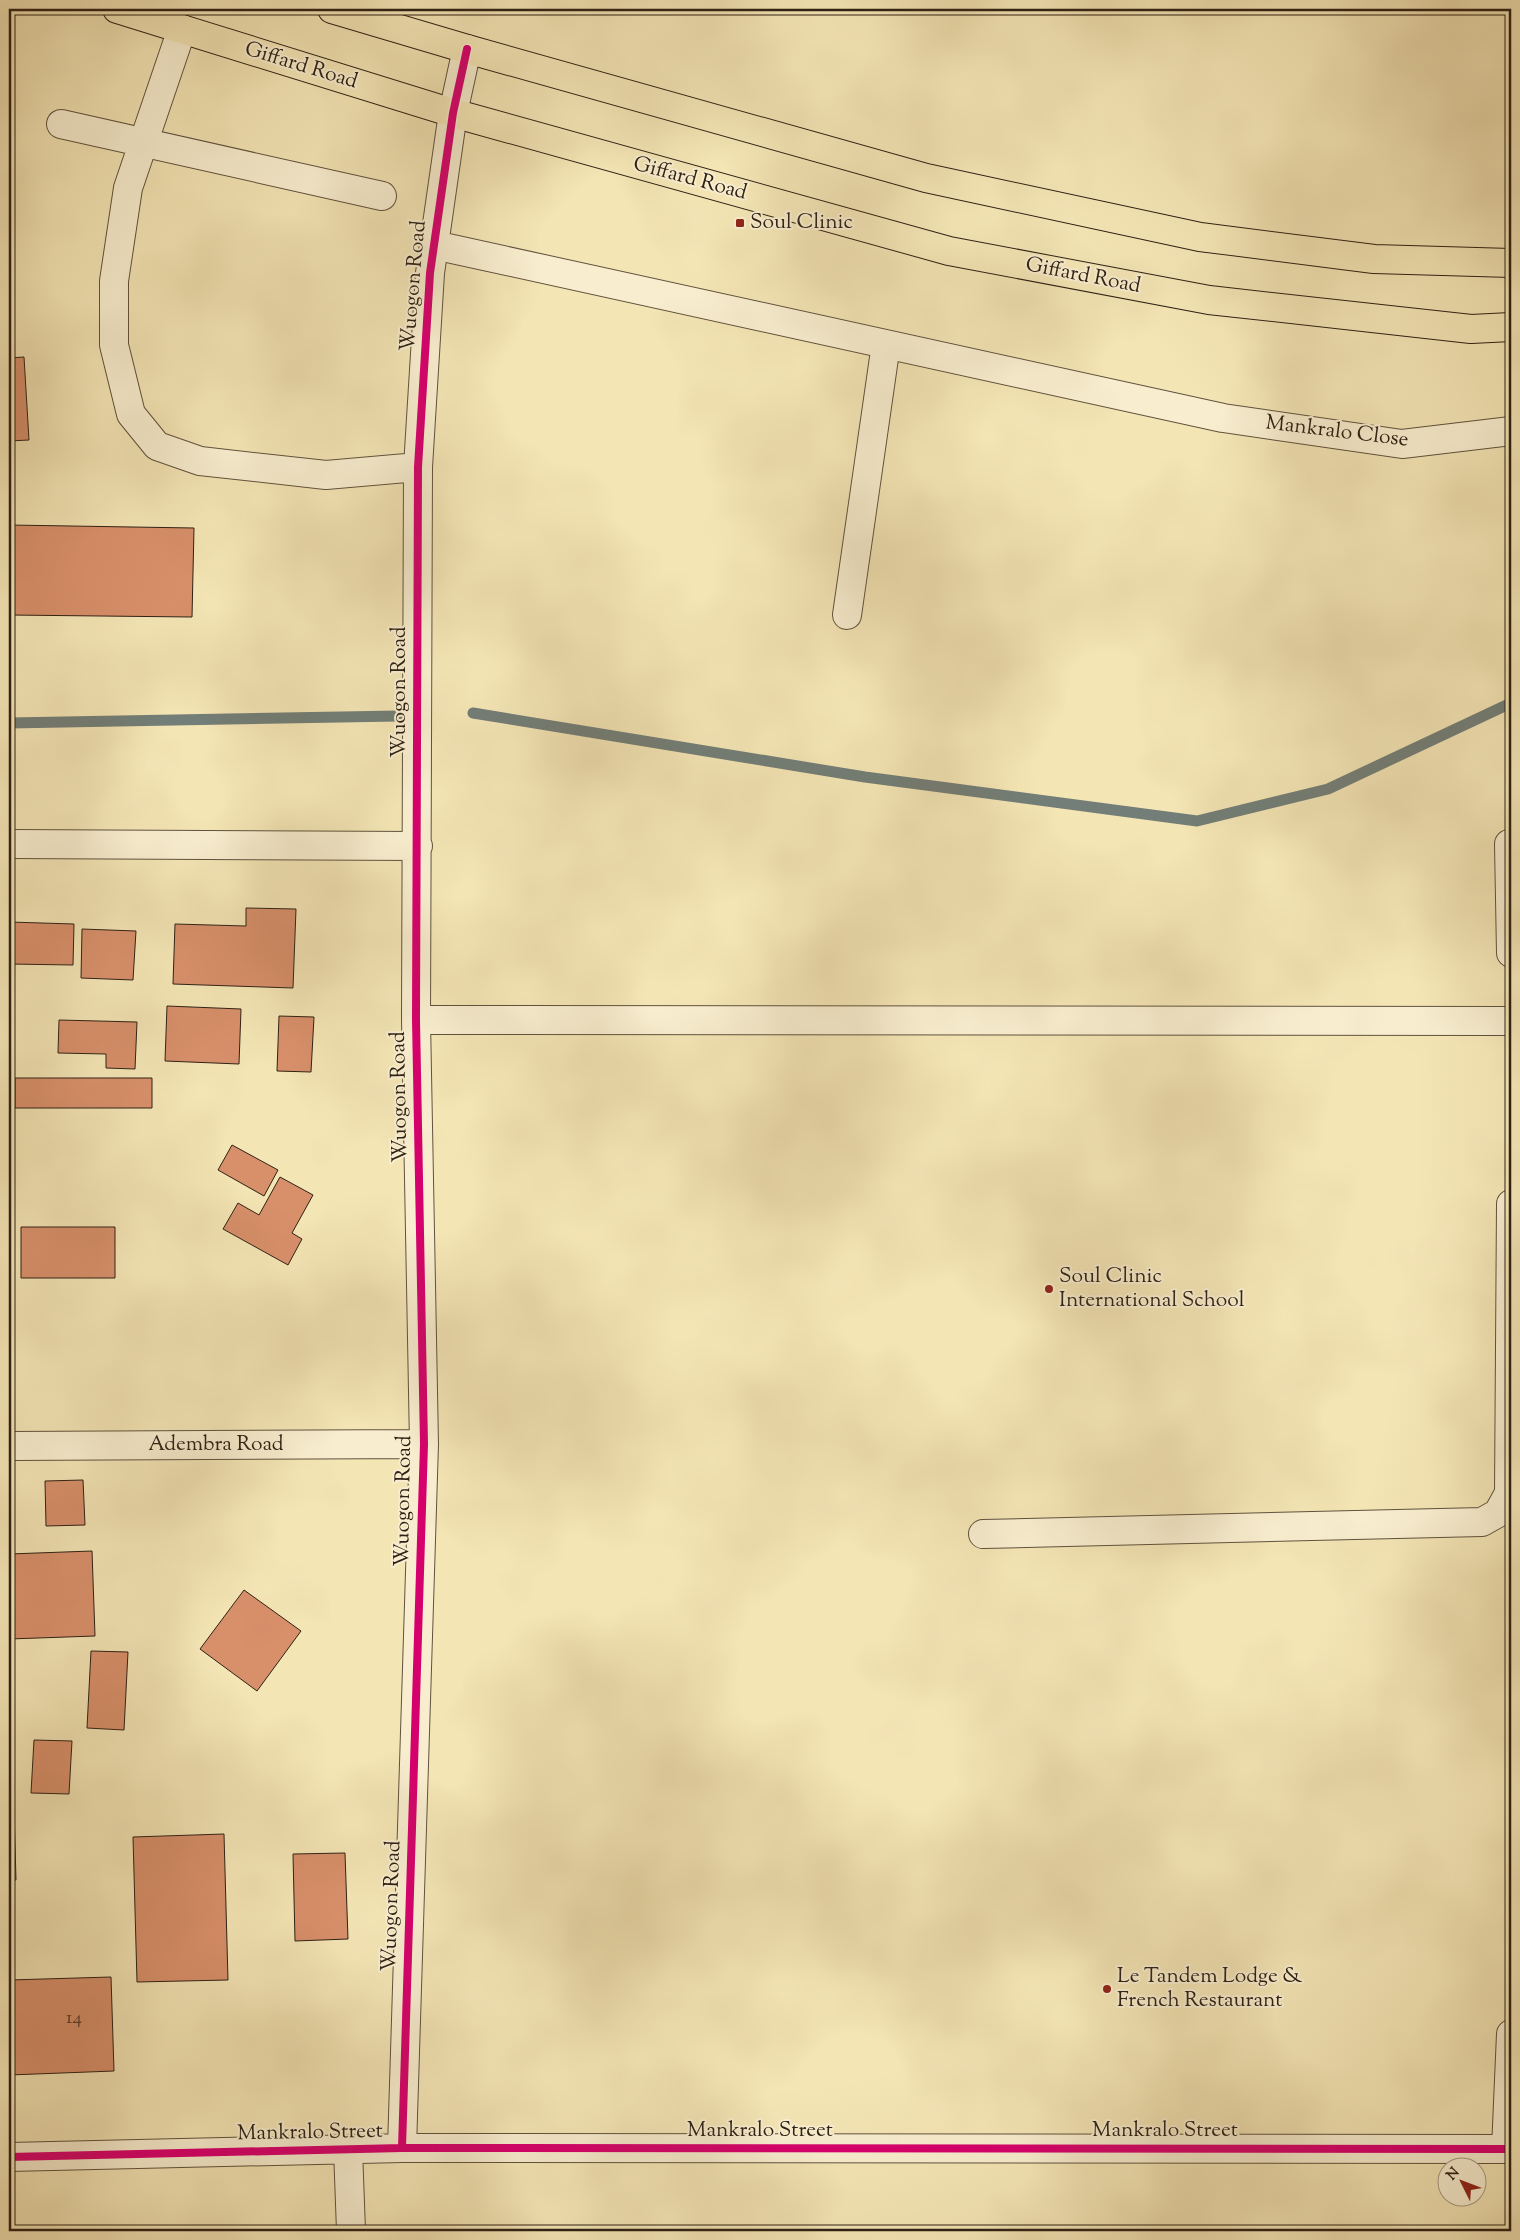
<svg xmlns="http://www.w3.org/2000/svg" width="1520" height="2240" font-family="'Sorts Mill Goudy',serif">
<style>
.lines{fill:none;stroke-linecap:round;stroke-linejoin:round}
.stream{stroke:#727e77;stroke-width:11}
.building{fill:#d8906b;stroke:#2e2115}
.minor-casing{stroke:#60523d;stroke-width:30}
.major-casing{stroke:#2e2115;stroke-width:30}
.minor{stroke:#f8eecf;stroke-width:28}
.major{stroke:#f4e5b5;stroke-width:28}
.cycleway-casing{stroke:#f8eecf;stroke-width:11}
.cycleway{stroke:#d6006c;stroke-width:8}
.poi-dot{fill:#8f2418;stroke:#f8eecf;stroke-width:2}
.labels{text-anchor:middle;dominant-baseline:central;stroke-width:4;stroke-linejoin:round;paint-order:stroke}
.number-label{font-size:19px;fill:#583d2a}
.street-label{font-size:21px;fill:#2e2115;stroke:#f8eecf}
.poi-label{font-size:21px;fill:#2e2115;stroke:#f8eecf;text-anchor:start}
</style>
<rect width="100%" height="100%" fill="#f4e5b5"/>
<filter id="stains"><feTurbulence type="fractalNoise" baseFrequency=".004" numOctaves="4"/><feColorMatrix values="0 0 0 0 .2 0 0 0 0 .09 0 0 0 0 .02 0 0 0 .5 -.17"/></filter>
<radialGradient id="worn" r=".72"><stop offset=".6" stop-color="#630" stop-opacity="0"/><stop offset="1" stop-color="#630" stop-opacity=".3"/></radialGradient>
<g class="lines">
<!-- stream -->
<path class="stream" d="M473,713L865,777L1197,821L1328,789L1511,703
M9,723L398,716"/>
</g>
<!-- building -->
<path class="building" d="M24,357L29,440L9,441V358Z
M9,525L194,528L192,617L9,615Z
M246,908L296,909L293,988L173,984L175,924L246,926Z
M9,922L74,924L73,965L9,964Z
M82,929L136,931L133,980L81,978Z
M167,1006L241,1009L239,1064L165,1061Z
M279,1016L314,1017L311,1072L277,1071Z
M59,1020L137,1022L135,1069L106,1068V1054L58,1053Z
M15,1078H152V1108H15Z
M232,1145L278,1170L264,1196L218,1170Z
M280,1177L313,1195L292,1233L302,1239L288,1265L223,1229L238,1203L259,1215Z
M21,1227H115V1278H21Z
M83,1480L85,1525L46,1526L45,1481Z
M92,1551L95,1636L9,1639V1554Z
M244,1590L301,1631L257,1691L200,1649Z
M91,1651L128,1652L124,1730L87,1728Z
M34,1740L72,1741L69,1794L31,1793Z
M9,1810H14L16,1880H9Z
M224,1834L228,1980L137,1982L133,1837Z
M345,1853L348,1939L295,1941L293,1854Z
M111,1977L114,2071L9,2075V1980Z"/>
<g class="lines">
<defs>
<path id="minor" d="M182,29L128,188L114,281V345L131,414L157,446L200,461L326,475L418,467
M61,124L382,196
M434,245L1223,418L1402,444L1511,431
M847,615L886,344
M9,844L418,846
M1509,844L1511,953
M416,1020L1511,1021
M9,1446L424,1444
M983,1534L1482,1522L1498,1513L1509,1493L1511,1204
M402,2148L424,1444L416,1020L418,467L430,273L453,113L467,49
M348,2149L351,2231
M1506,2149L1511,2034
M9,2157L402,2148L1511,2149"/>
<path id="major" d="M117,9L453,113L949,251L1209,300L1471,329L1511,327
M332,9L467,49L926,178L1200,237L1374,259L1511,263"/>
</defs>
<!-- minor casing -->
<use href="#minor" class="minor-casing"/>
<!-- major casing -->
<use href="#major" class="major-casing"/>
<!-- minor -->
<use href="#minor" class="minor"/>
<!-- major -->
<use href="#major" class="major"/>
<defs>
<path id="cycleway" d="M402,2148L424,1444L416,1020L418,467L430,273L453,113L467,49
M9,2157L402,2148L1511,2149"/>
</defs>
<!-- cycleway casing -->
<use href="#cycleway" class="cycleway-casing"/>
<!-- cycleway -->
<use href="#cycleway" class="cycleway"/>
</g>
<!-- markers -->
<g class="poi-dot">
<rect x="735" y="218" width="10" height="10" rx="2.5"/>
<circle cx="1049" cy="1289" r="5"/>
<circle cx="1107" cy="1989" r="5"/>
</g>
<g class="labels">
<!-- number labels -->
<g class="number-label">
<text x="74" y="2018">14</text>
</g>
<!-- street labels -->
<g class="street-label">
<text transform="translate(301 66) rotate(17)">Giffard Road</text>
<text transform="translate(690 179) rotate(15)">Giffard Road</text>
<text transform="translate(1083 276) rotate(11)">Giffard Road</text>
<text transform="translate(414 286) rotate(-85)">Wuogon Road</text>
<text transform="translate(1337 432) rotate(7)">Mankralo Close</text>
<text transform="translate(400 692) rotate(-90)">Wuogon Road</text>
<text transform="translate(400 1097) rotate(-91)">Wuogon Road</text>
<text x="216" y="1445">Adembra Road</text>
<text transform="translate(404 1501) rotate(-89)">Wuogon Road</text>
<text transform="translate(392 1906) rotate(-88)">Wuogon Road</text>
<text x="760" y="2131">Mankralo Street</text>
<text x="1165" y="2131">Mankralo Street</text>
<text transform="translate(310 2133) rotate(-1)">Mankralo Street</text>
</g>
<!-- poi labels -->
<g class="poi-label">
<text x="750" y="223">Soul Clinic</text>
<text x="1059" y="1277">Soul Clinic<tspan x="1059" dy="24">International School</tspan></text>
<text x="1117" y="1977">Le Tandem Lodge &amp;<tspan x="1117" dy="24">French Restaurant</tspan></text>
</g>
</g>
<!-- margin -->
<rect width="1520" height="2240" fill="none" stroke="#f4e5b5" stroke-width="30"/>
<rect x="10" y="10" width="1500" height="2220" fill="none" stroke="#2e2115" stroke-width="2.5"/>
<rect x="15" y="15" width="1490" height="2210" fill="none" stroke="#2e2115"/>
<!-- north arrow -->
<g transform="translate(1462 2182) rotate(312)"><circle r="24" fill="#f8eecf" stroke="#a79c85"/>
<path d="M0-4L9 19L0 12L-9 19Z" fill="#8f2418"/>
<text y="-8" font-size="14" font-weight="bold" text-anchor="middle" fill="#2e2115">N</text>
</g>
<rect width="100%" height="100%" filter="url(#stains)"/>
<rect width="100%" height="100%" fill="url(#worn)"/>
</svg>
